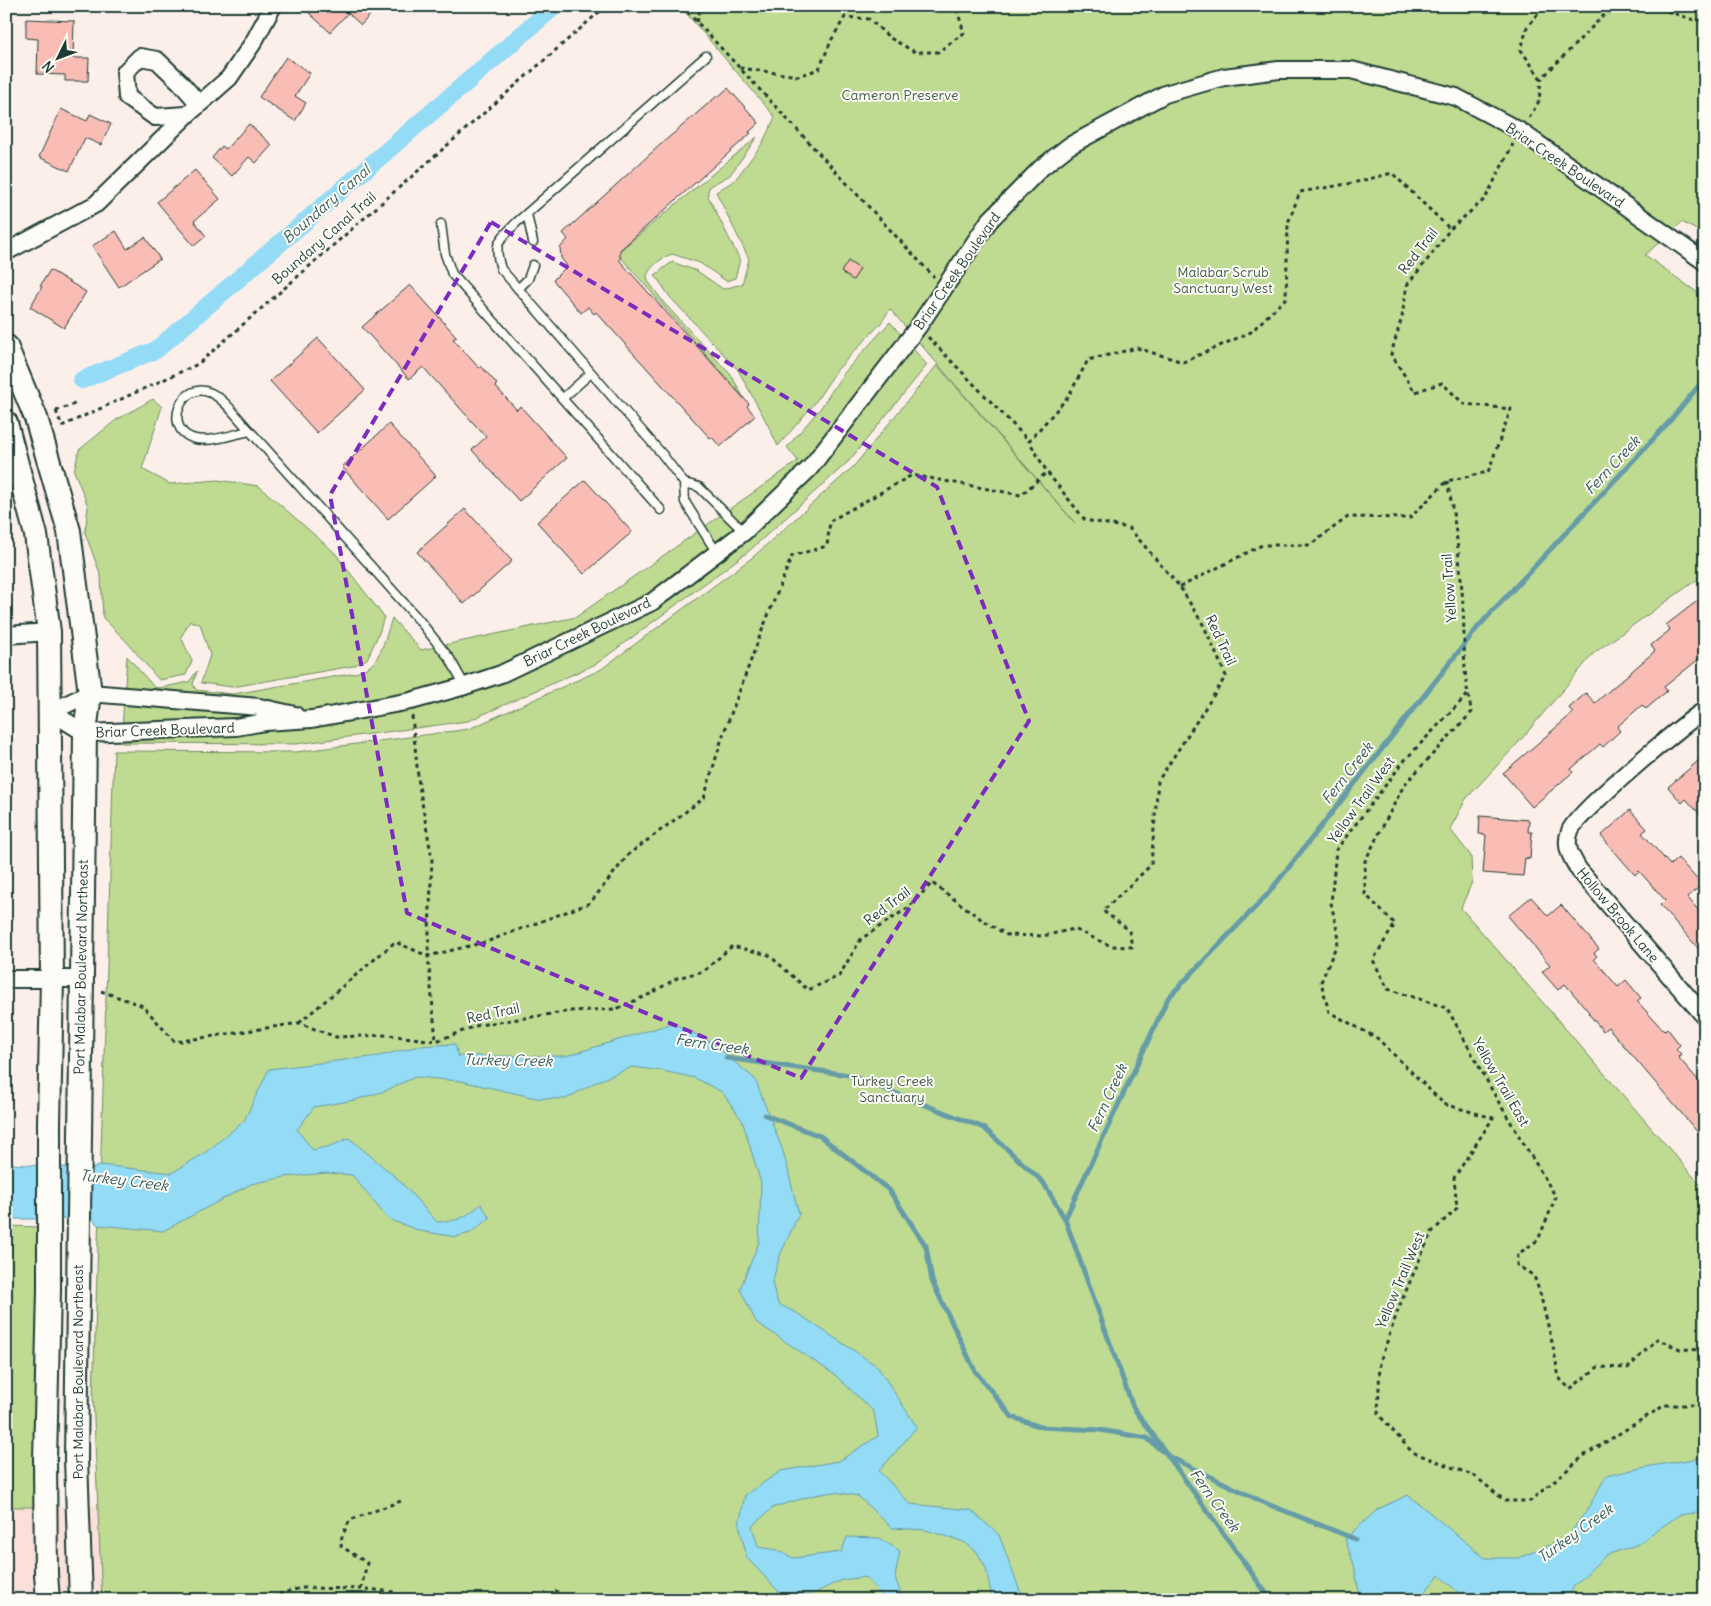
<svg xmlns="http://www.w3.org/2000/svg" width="1711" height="1606" font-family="Delius,sans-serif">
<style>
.built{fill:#fbe0da}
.green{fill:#bfda91;stroke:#6f8c62}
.water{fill:#94dbf6;stroke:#659ca8}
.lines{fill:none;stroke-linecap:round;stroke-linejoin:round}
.stream{stroke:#659ca8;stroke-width:5}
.canal{stroke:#94dbf6;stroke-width:18}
.building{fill:#f9bdb6;stroke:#1f3d34}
.lane-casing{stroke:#1f3d34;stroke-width:11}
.street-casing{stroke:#1f3d34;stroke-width:20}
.secondary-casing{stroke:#1f3d34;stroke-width:26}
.path{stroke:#1f3d34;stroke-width:3;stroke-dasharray:4 4;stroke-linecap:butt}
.lane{stroke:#fdfcf7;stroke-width:8}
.street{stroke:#fdfcf7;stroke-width:16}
.secondary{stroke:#fdfcf7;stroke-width:22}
.marked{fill:none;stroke:#7b2cbf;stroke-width:4;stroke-dasharray:10 6;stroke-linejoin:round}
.labels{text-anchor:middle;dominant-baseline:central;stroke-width:4;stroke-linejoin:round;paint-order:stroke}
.park-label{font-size:14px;fill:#3f5c47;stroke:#fdfcf7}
.street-label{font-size:14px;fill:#1f3d34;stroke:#fdfcf7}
.water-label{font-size:15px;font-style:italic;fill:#365d5b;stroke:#fdfcf7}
</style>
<rect width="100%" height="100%" fill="#fcefea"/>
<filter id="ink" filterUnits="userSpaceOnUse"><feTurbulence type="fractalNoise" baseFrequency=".02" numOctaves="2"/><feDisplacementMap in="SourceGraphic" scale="10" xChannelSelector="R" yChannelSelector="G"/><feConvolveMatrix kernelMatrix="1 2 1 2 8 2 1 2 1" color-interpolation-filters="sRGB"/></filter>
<g filter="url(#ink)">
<!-- built -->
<path class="built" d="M55,1506H68L72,1600H58Z
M87,1506H107L144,1600H91Z
M6,1507H36L39,1600H6Z"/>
<!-- green -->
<path class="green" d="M680,6H1705V235L1682,222L1645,255L1705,298V574L1594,653L1519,742L1466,799L1450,829L1471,856L1472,882L1461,908L1705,1190V1600H102L93,1396L114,751L296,752L469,729L600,670L753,557L854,466L937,365L1075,523L890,309L881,323L837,370L814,404L778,446L767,423L738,370L670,297L655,275L672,262L697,271L723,289L742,284L749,259L716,192L735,180L762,144L775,117Z
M757,137L730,175L710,186L708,191V196L740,260L735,278L726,281L700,263L672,254C663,257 650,266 647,276L648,281L664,303L731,375L744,398L617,253Z
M890,322L927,365L849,461L749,551L596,664L468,721L296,744L121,743L127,656L154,687L159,688L189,682L197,671L193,684L196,690L233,694L356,673C360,671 366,669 370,666C381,658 388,630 392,618L421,650L576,617L798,461L787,447L820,409L843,374Z
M153,399L162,407L142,469L170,484L218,480L259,486L335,553L384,617L379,633L367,659L353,666L232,687L201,683L210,655L200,624L190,621L181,637L192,661L186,675L159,680L127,642L103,618L101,576L85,533L88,506L74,471L79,450L116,420Z
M6,1226L39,1227L36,1507H6Z"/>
<!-- water -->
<path class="water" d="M673,1023L711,1042L755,1079L783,1151L799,1214L780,1255L772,1283L778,1304L797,1313L877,1366L917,1427L879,1471L910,1504L971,1510L999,1535L1020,1591L1033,1600H989L992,1598L986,1568L977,1552L964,1542L926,1530L892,1528L858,1496L834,1492L815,1495L774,1507L752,1526L758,1547L777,1550L793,1558L841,1552L847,1537L879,1538L900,1551L895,1577L903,1600H886L865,1577L842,1580L810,1595L780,1593L747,1558L739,1524L745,1495L781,1471L839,1461L878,1436L874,1412L835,1375L756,1322L740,1289L759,1242L761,1183L742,1120L722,1092L695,1078L663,1071L632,1067L596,1082L566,1099L536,1098L461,1081L415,1077L385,1091L355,1100L314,1107L297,1130L313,1150L331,1146L349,1138L398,1179L437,1222C459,1221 465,1218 481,1204L490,1218L470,1233L456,1237L420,1231L388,1219L352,1175L326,1173L285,1177L251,1184L163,1231L98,1225L92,1219H6V1161L14,1164L93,1169L100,1165L172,1173L206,1152L244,1121L269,1069L379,1056L419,1046L455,1044L458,1056H566Z
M1705,1457V1512L1679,1515L1636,1545L1606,1555L1574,1586L1567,1600C1552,1600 1540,1595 1526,1592L1522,1600H1481L1460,1594L1439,1575L1418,1600H1352L1359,1592L1354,1565L1345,1539L1378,1509L1408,1495L1485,1558H1518L1567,1538L1588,1508L1606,1476L1645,1467Z"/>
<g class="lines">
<!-- stream -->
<path class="stream" d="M726,1058L849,1075L984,1128L1043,1182L1065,1219
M765,1115L820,1136L889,1190L926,1246L932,1281L975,1371L1012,1417L1041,1427L1100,1430L1147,1438L1162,1451
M1168,1456L1265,1503L1355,1539
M1271,1600L1133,1407L1065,1219L1168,998L1267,895L1478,627L1669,422L1705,378"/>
<!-- canal -->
<path class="canal" d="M82,380L156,350L555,6"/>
</g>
<!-- building -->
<path class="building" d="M315,6H363L371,14L361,25L348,13L330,32L309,13Z
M26,19L74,21L73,58H89L88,81H65V75L37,74L38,39L26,38Z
M286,57L310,73L295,96L306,103L295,121L259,97Z
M728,88L759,123L749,132L751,133L620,250V261L749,404L747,406L755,416L720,447L712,437L710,438L596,312L594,314L588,307L581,313L553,280L567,266L561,258L560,248L568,239L563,233L660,145L717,96L718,97Z
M61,109L87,121L90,114L111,124L101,145L85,138L69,171L39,157Z
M249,124L272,145L256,163L249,157L232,176L212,158L222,146L226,149Z
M195,170L220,199L194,221L206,236L194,246L157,202Z
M116,231L127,249L145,237L160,259L119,287L92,246Z
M848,261L860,269L853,280L841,272Z
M50,270L86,292L64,328L30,307L42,287L40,286Z
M410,285L457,337L453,339L479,368L481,366L497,384L495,386L517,410L520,406L567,458L519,501L472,450L486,437L423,367L409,379L362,327Z
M318,338L365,390L317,433L270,381Z
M389,424L436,476L388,519L342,467Z
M585,480L632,532L584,574L537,522Z
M465,509L512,561L464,604L417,552Z
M1705,595V654L1664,687L1667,691L1646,709L1642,705L1617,727L1620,731L1603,747L1600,744L1571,769L1573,772L1532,807L1503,773L1573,713L1569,708L1586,693L1595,703L1655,651L1651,645L1670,630L1666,625Z
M1705,755V820L1686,799L1682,803L1668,787Z
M1630,810L1647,829L1642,833L1670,865L1678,858L1702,885L1687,897L1705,918V956L1660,905L1665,900L1639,871L1635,875L1601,836Z
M1480,816L1529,820L1528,832H1532L1530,859L1525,858L1523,876L1483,873L1486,835L1479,834Z
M1531,897L1548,916L1561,905L1599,949L1594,953L1597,956L1594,959L1618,987L1626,980L1641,998L1637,1001L1664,1031L1667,1028L1680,1045L1676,1049L1681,1054L1678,1057L1705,1088V1141L1608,1027L1603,1031L1588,1013L1589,1012L1565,984L1558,990L1542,972L1550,965L1508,916Z"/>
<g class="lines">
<defs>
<path id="lane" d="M527,214L533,242
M441,224L445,254L452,274L661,510
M518,289L528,279L533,265
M563,398L591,373
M250,431C233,434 209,444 192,438C162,427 183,379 211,393C225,399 239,420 250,431L419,620L450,659L465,686
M684,483L662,454L501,269C493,243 498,242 516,223L706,56
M717,553L685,502L684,483L699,487L744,532"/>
<path id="street" d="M187,115L155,117L127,97L125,72L140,57L157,60L180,82L199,104
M6,252L96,204L187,115L229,78L253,43L273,6
M6,635L49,632
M1705,710C1685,722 1575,814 1570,831C1564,846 1571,857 1579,870L1705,1017
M51,712L85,733L236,727L265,722L312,719L411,701L465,686L501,674L652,602L744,532L810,468L918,327L989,221L1041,168L1069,146L1165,94L1224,77L1279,70H1351L1456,97L1520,131L1705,262
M51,712L90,693L259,707L295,715
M6,979H81"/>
<path id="secondary" d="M6,346L36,418L69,531L90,693L85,733L76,1459L81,1600
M6,423L36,535L49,632L52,979L49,1123V1291L45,1460L46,1574L48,1600"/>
</defs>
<!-- lane casing -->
<use href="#lane" class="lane-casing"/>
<!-- street casing -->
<use href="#street" class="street-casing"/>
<!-- secondary casing -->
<use href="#secondary" class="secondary-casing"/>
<!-- path -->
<path class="path" d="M682,6L934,277
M1001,6H1005
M1652,6L1694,20H1705
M1606,13V6
M697,22L701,6
M740,68L798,76L819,69L832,39L845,17L869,19L890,38L915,52H938L964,33L956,6
M1541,79L1521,50L1527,27L1545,6
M1529,118L1539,101L1541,79L1606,13L1635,6
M928,337L1029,441
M56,411L62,426L198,364L606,6
M56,411L77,403
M1447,481C1456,522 1460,563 1463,604C1465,640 1462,677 1472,712L1404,785L1365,861V894L1395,924L1373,960L1388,989L1447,1008L1498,1101L1556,1197L1538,1240L1518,1254L1517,1265L1534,1276L1540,1293L1553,1346L1559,1378L1570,1389L1598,1367L1628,1368L1657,1339L1680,1349L1705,1350
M1180,587L1262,545H1310L1348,517L1410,518L1447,481L1488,472L1511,409L1464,404L1442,383L1415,392L1391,354L1402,317L1407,285L1432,254L1450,229L1485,199L1513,144
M1467,695L1404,761L1336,850L1331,903L1339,939L1321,982L1329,1012L1377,1038L1444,1104L1493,1118L1454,1178L1457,1208L1431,1233L1399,1307L1380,1362L1378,1414L1412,1452L1475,1476L1505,1501H1530L1585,1455L1665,1405H1705
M412,716L419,786L432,859L428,956L436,1041
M101,991L143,1006L175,1042L299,1023L336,1037L389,1035L436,1041L479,1025L571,1011L616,1009L650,994L677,978L704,971L732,946L769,955L808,990L839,976L861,939L909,907L932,883L981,919L1007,935L1043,936L1074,929L1111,946L1132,947L1129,930L1103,911L1151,865L1158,781L1226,676L1204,626L1180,587L1129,528L1085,520L1047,472L1029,441L1068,397L1088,360L1137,348L1183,362L1251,332L1286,298L1288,223L1300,192L1353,183L1392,173L1450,229
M299,1023L395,942L428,956L486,942L590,903L629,854L704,798L722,738L761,633L792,556L827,546L830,521L912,475L1021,495L1047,472
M361,1589L367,1563L341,1546L342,1536L350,1520L401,1501
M275,1600L276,1595L301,1588L366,1589L395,1592L406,1600
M554,1600L557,1590"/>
<!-- lane -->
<use href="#lane" class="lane"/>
<!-- street -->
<use href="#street" class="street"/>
<!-- secondary -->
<use href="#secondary" class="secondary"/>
</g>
</g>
<!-- marked area -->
<path class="marked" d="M491,222L937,487L1029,721L801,1078L407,913L330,495Z"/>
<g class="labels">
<!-- park labels -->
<g class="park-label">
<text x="900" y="95">Cameron Preserve</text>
<text x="1223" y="272">Malabar Scrub<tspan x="1223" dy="16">Sanctuary West</tspan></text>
<text x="892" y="1081">Turkey Creek<tspan x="892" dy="16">Sanctuary</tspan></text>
</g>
<!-- street labels -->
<g class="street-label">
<text transform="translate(1565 165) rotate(34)">Briar Creek Boulevard</text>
<text transform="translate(324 238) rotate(-41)">Boundary Canal Trail</text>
<text transform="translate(1418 251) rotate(-52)">Red Trail</text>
<text transform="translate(957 271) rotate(-55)">Briar Creek Boulevard</text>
<text transform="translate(1449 588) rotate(-94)">Yellow Trail</text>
<text transform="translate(587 632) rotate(-26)">Briar Creek Boulevard</text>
<text transform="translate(1221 640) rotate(65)">Red Trail</text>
<text transform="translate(165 730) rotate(-2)">Briar Creek Boulevard</text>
<text transform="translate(1361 800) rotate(-54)">Yellow Trail West</text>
<text transform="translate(887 906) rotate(-37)">Red Trail</text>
<text transform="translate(1618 915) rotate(50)">Hollow Brook Lane</text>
<text transform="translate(81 967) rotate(-89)">Port Malabar Boulevard Northeast</text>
<text transform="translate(493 1013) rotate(-12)">Red Trail</text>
<text transform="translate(1501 1082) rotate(60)">Yellow Trail East</text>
<text transform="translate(1400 1280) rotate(-67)">Yellow Trail West</text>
<text transform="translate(78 1372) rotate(-90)">Port Malabar Boulevard Northeast</text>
</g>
<!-- water labels -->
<g class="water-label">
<text transform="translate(326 204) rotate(-41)">Boundary Canal</text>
<text transform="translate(1612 465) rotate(-47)">Fern Creek</text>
<text transform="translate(1347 773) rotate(-52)">Fern Creek</text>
<text transform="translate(712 1044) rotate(8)">Fern Creek</text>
<text transform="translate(508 1060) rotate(1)">Turkey Creek</text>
<text transform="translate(1107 1098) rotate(-65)">Fern Creek</text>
<text transform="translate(124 1180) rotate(7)">Turkey Creek</text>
<text transform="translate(1215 1500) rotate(54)">Fern Creek</text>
<text transform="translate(1575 1533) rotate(-36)">Turkey Creek</text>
</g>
</g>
<!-- margin -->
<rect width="1711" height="1606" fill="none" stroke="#fdfcf7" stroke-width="25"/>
<rect x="12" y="12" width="1686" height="1581" fill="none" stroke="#1f3d34" stroke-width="2" filter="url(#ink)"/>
<!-- north arrow -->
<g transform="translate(58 58) rotate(228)" stroke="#fdfcf7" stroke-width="4" paint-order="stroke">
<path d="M0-4L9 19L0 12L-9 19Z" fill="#1f3d34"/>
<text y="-8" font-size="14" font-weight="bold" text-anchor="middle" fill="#1f3d34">N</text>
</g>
</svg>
